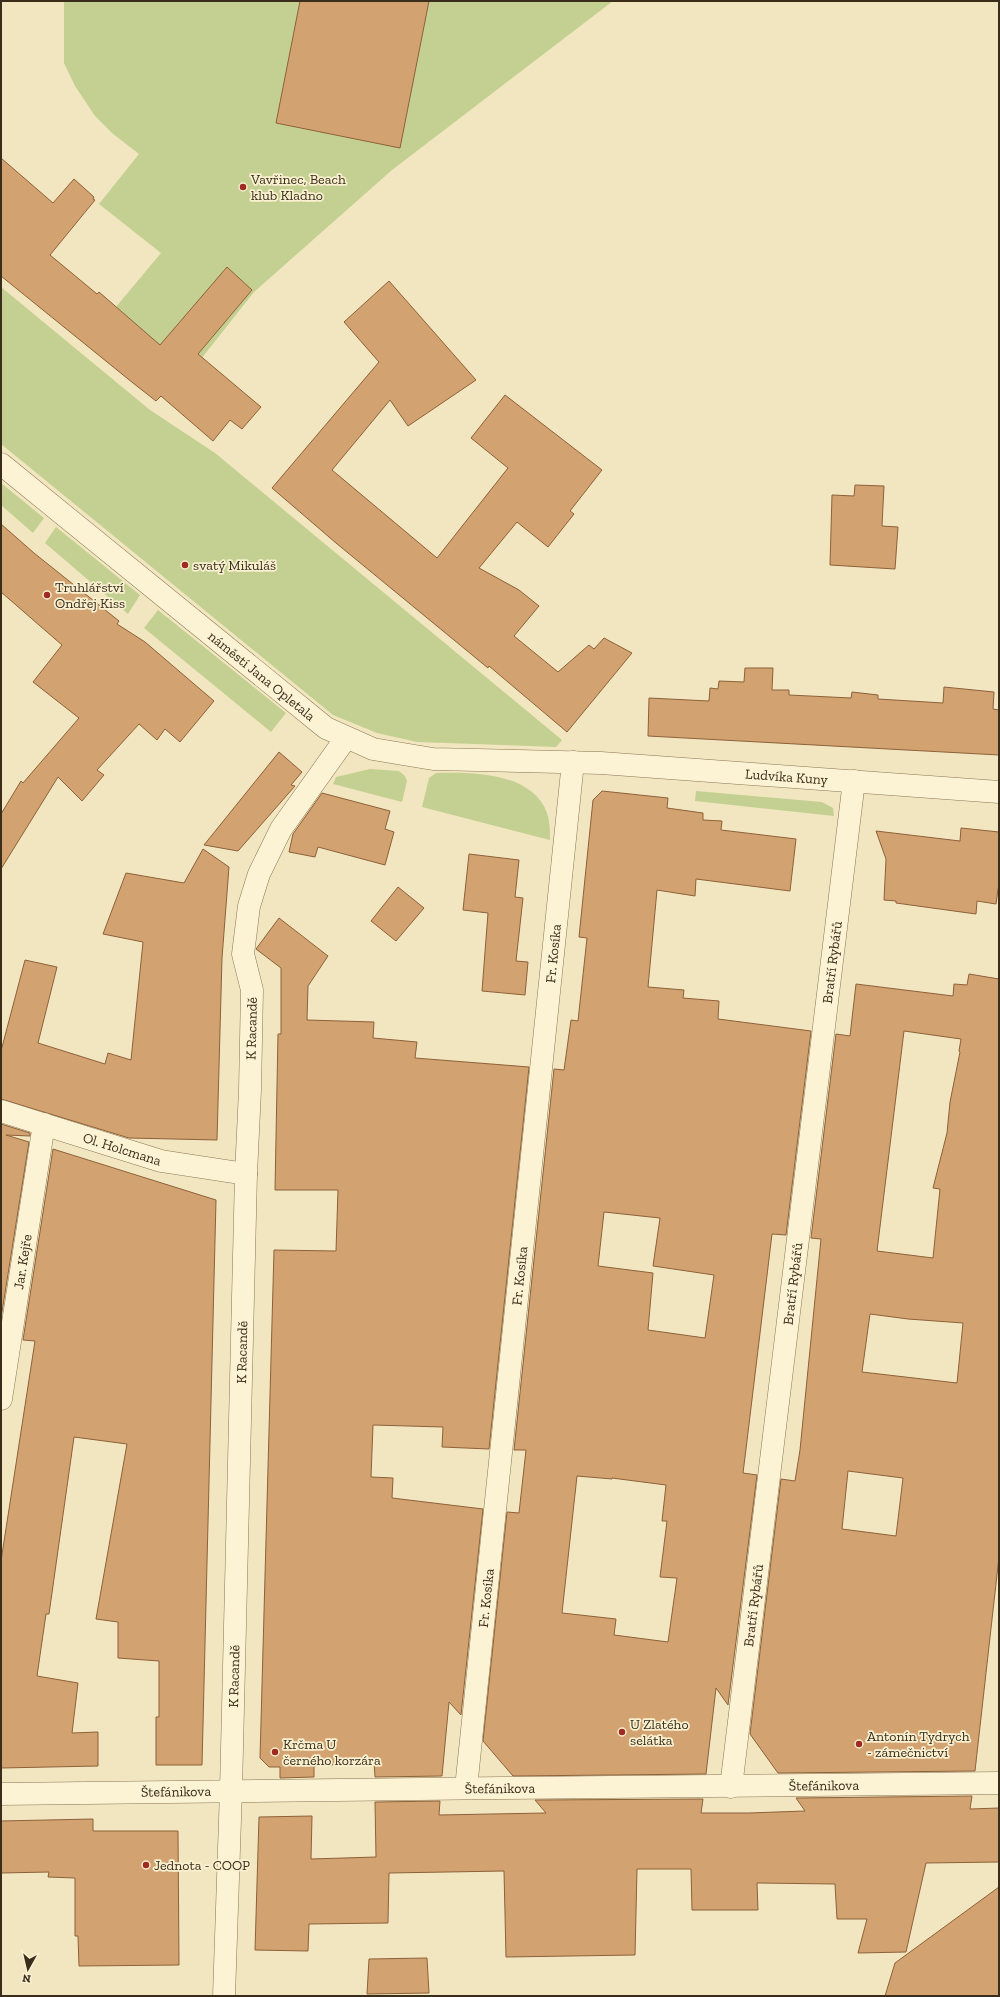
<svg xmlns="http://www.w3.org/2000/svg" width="1000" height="1997" font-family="'Zilla Slab',serif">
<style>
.green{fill:#c4d092}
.building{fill:#d3a271;stroke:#8d6139;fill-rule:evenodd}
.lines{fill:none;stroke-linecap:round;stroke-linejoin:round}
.minor-casing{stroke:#8b7756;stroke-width:23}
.minor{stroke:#fbf3d3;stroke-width:22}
.poi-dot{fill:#9f2a21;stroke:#f8f0cf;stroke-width:1.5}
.labels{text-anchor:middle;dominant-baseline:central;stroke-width:3.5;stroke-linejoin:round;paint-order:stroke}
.poi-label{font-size:14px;fill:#3a2d1b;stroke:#f8f0cf;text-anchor:start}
.street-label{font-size:14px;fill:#3a2d1b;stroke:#f8f0cf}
</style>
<rect width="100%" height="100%" fill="#f1e6bf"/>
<!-- green -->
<path class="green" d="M64,1H613L392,170L254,292L167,402L163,395L156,401L85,344L161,253L99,204L139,154L112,133L95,116L75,86L64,63Z
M1,287L150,410L215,453L562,740L556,747L417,742L377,733L333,715L1,444Z
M1,483L44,518L33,533L1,505Z
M56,527L140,595L128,614L45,543Z
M158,610L286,713L271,732L144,628Z
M370,769L399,771L405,776L407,781L402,802L333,784L336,777Z
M436,773C472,772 532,772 547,813C550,822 550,831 550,840L422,807L429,778Z
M696,791L822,802L833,808L834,816L695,801Z"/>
<!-- building -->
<path class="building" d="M300,1H429L400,148L276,123Z
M1,158L53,203L74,179L94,197L93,199L95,200L50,255L97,294L99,292L160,345L227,267L252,290L198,354L261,407L242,429L230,420L213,441L161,396L156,401L133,383L1,276Z
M389,281L476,380L408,426L390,400L332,470L437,558L508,468L471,438L505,395L602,470L570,511L574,514L548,547L517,522L479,568L519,590L539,606L514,636L558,672L589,645L594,649L604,638L632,653L567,732L489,666L488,668L336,543L272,488L379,362L344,322Z
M855,485L884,486L882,526L898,527L895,569L830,565L832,495L854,496Z
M1,524L34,553L119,621L117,624L145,642L214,701L180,742L165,729L157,740L139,724L97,770L104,775L82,801L58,777L1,869V814L21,781L23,783L79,718L33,682L62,645L1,592Z
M745,668H773L772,690H789V695L851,698L852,692L878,695V699L943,703L944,687L994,692L993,709L999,710V755L648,736L649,698L709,701L710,688L718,689L719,681L744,682Z
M279,752L302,772L291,785L295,786L238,851L204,845Z
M602,791L668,798L667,808L703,813V820L722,821L721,830L796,839L790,891L696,879L695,896L657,890L648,987L684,990L683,998L719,1001L718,1019L811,1031L786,1235L772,1234L746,1449L743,1473L757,1475L728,1705L716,1688L706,1774L513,1776L483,1741L507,1512L519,1513L526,1450H514L554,1069L564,1070L571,1020L578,1021L587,938L579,937L593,800ZM604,1212L660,1218L653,1266L714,1275L705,1338L648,1330L653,1273L598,1266ZM577,1476L612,1479V1478L666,1485L662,1521H667L660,1577L677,1578L668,1642L614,1635L616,1619L562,1613Z
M322,793L390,811L385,829L394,832L385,865L318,847L315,857L289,852L293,834Z
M961,828L999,832V883L996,904L977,901L976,914L896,903V901L884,900L886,859L876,831L960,841Z
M203,849L229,867L222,958L217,1140L129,1138L1,1099V1051L25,960L57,967L38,1043L105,1064L108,1053L131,1060L143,942L103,934L126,873L184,883Z
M469,854L519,860L515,897L523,898L516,961L528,962L525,995L482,991L488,913L463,910Z
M398,887L424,908L396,941L371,921Z
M279,918L328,956L308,986L307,1020L374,1022L373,1038L417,1042L415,1058L529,1067L489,1449L442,1447L443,1427L373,1425L371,1477L393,1478L392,1498L483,1509L461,1715L449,1702L442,1776L375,1777L374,1762L314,1766V1777L280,1778V1767H269L260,1758L274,1250L336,1251L338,1190H275L278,1034H281V968L256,949Z
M969,974L999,979V1557L975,1771L778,1773L750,1734L781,1479L795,1481L800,1450L821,1239L811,1238L836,1034L850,1036L856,984L953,996L954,984L967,985ZM904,1031L961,1039L959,1051L960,1052L950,1102L947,1133L933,1188L940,1189L933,1258L877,1251ZM870,1314L908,1319L963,1323L957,1383L862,1372ZM848,1471L903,1478L896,1536L842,1529Z
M1,1124L30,1133V1136L6,1135L29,1142L1,1318Z
M53,1149L216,1200L202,1765H156V1717H159V1661L118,1658V1622L96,1619L127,1444L74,1437L49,1614H46L37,1676L78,1683L72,1733L98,1732V1766L1,1768V1561L35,1341L23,1340Z
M972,1796L970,1809L999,1808V1862L926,1863L906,1952L858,1953L867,1919H837L835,1884L757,1883L758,1910H692L691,1869H637L635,1955L506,1957L504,1871L389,1873L388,1923L309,1924L308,1951L255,1950L259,1817L312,1816L311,1859L376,1857L375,1802L440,1801L439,1815L546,1813L535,1800L703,1799L701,1813H749L805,1811L796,1798Z
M93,1819V1831H178L179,1965L79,1966L78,1936H75V1878L48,1877L49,1872L1,1873V1821Z
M999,1887V1996H885L895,1963Z
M427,1958L429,1993L367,1994L369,1959Z"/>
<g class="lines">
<defs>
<g id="minor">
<path id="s1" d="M1,464L326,728L373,749L433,759L601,763L999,792"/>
<path id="s2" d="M1,1111L161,1161L246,1174"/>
<path id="s3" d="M1,1399L44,1124"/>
<path id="s4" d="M731,1787L854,781"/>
<path id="s5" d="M466,1788L573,762"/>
<path id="s6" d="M1,1794C334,1788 666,1788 999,1783"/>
<path id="s7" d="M224,1996L231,1790L246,1174L250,1090L252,990L243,954L249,906L259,874L281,829L346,738"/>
</g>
</defs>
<!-- minor casing -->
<use href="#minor" class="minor-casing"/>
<!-- minor -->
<use href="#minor" class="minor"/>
</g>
<!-- markers -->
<g class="poi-dot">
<circle cx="243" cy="187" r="4"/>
<circle cx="185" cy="565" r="4"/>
<circle cx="47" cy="595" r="4"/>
<circle cx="622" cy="1732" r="4"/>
<circle cx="859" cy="1744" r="4"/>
<circle cx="275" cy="1752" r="4"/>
<circle cx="146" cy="1865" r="4"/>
</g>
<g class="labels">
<!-- poi labels -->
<g class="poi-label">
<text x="251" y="179">Vavřinec, Beach<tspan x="251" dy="16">klub Kladno</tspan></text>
<text x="193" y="565">svatý Mikuláš</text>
<text x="55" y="587">Truhlářství<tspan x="55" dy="16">Ondřej Kiss</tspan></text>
<text x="630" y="1724">U Zlatého<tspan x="630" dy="16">selátka</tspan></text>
<text x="867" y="1736">Antonín Tydrych<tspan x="867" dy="16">- zámečnictví</tspan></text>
<text x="283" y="1744">Krčma U<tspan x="283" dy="16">černého korzára</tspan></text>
<text x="154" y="1865">Jednota - COOP</text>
</g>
<!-- street labels -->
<g class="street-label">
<text stroke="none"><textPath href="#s1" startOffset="336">náměstí Jana Opletala</textPath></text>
<text stroke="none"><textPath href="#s1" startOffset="885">Ludvíka Kuny</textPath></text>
<text stroke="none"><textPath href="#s5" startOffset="839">Fr. Kosíka</textPath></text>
<text stroke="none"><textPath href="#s4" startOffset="831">Bratří Rybářů</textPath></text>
<text stroke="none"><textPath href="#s7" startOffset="968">K Racandě</textPath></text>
<text stroke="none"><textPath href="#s2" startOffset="127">Ol. Holcmana</textPath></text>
<text stroke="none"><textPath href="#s3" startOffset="139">Jar. Kejře</textPath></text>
<text stroke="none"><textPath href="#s5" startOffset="515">Fr. Kosíka</textPath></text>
<text stroke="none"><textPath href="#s4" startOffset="507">Bratří Rybářů</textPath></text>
<text stroke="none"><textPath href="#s7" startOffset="644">K Racandě</textPath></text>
<text stroke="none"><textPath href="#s5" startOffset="191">Fr. Kosíka</textPath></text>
<text stroke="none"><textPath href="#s4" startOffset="183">Bratří Rybářů</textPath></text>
<text stroke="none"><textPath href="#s7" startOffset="320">K Racandě</textPath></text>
<text stroke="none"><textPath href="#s6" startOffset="823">Štefánikova</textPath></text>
<text stroke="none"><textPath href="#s6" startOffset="499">Štefánikova</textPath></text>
<text stroke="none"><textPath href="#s6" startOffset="175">Štefánikova</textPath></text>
</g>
</g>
<!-- border -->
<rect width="1000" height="1997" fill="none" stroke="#3a2d1b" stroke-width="4"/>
<!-- north arrow -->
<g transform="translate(28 1969) rotate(188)" stroke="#f8f0cf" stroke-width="3" paint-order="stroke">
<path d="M0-3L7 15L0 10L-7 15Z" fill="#3a2d1b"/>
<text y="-6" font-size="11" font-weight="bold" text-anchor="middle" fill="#3a2d1b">N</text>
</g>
</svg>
